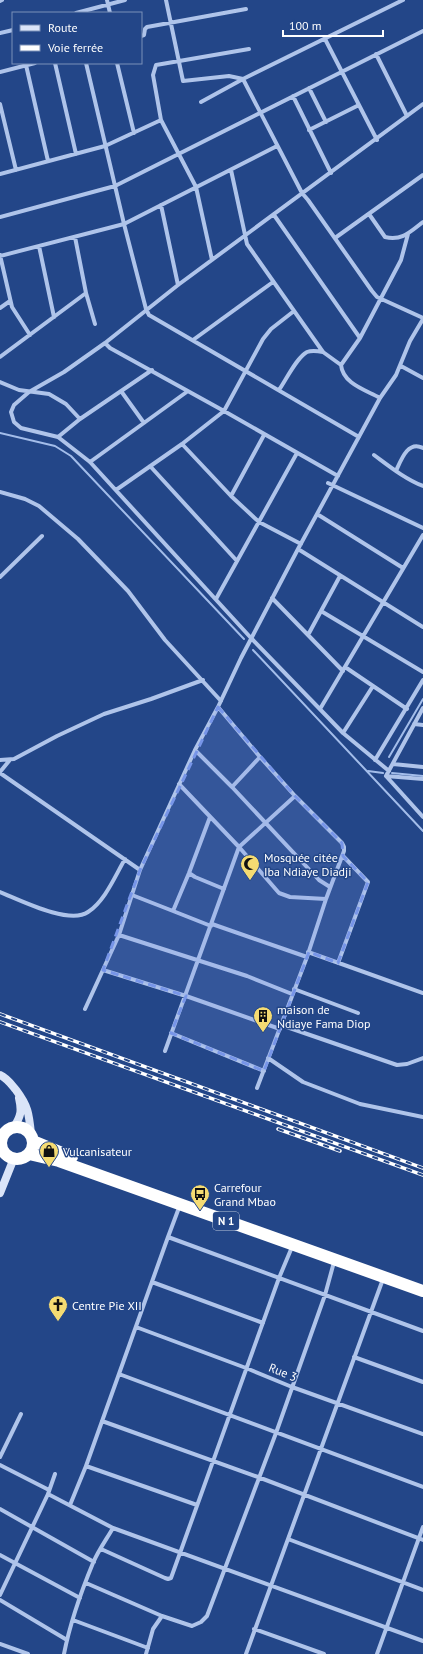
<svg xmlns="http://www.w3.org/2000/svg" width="423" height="1654" font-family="'PT Sans',sans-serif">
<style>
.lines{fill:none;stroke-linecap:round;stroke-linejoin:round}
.stream{stroke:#a3bdea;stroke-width:2}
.street{stroke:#afc4ea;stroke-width:4}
.secondary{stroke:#dae4f8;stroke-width:8}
.highway{stroke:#fff;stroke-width:12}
.rail-casing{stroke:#fff;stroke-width:3.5}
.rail{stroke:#234688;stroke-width:2;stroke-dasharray:6;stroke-linecap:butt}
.marked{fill:#7795e8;fill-opacity:0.2;stroke:#7795e8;stroke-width:3;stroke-dasharray:8 5;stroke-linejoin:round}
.labels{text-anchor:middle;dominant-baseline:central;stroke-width:3;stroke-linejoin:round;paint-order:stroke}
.shield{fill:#234688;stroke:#bdc8db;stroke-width:1}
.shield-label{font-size:11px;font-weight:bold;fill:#fff}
.poi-label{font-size:12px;fill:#fff;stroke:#234688;text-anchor:start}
.street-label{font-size:12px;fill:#fff;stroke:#234688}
</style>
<rect width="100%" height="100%" fill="#234688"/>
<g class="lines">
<!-- stream -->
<path class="stream" d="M0,433L55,446L71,456L244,639
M253,650L423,831
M389,757L423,699
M368,771L383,773
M392,773L423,776"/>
<!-- street -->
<path class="street" d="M107,0L110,13
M166,0L183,81L229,76L243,79L302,193L308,200L372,291L377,297L423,318
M0,1L2,0
M76,13L125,0
M0,33L13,30
M141,36L144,35L145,29L147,27L246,9
M325,39L377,140
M376,54L407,116
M55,63L76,154
M86,63L124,224L146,309L149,315L359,437
M117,63L134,133
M26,65L48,161
M0,72L35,63
M309,88L326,122
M293,96L331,173
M201,102L243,79L403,0
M0,104L16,170
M309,130L359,105
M231,170L247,244L323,352L341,365C343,384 366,390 380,398
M0,174L105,146L161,120
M161,205L178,285
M369,214L385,237C402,241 410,232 423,222
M274,215L360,338
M0,217L115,186L423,31
M75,237L86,293L95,324
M335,238L423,175
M39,246L54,317
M0,255L12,307L30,335
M0,256L124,224L277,146
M212,260L196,187L161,120L153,75L156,65L249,49
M0,308L10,301
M193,340L273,282
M105,343L110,348L224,411L338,476
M0,357L86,293
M341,365L360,338L401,260L408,234
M401,366L423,378
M0,382L19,390L49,394L66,404L80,419
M279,390C286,380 297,357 307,352C312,350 318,351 323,352
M121,391L144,423
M58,437L80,419L152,370
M182,444L231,496L259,522L301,544
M374,455C389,466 405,479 423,486
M90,462L188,391
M150,466L237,561
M396,471C401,460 408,440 423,448
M328,483L423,528
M116,490L182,444L224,411L263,339L271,329L294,311
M0,492L25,499L39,506L78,539L128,591L165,640L221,701
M231,496L264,435
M317,514L403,568
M298,549L423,627
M0,577L42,536
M272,598L343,671
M216,599L297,453
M321,611L423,672
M308,635L340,576
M345,667L407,709
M218,707L260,757
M320,709L423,535
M414,724L423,725
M343,733L373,686
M195,750L232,787L319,880L330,887
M0,760L14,759L57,736L104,714L151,699L203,680
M375,760L423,680
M393,764L423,767
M389,771L343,733L251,638L90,462L58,437L21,428L14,422L11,412L14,405L29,392L64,372L105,343L178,285L423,104
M0,772L9,761
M0,773L140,870
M386,776L423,708
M386,776L423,817
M386,776L423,779
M179,784L239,847L279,893L290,897L326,899
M232,787L260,757L295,796L342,843L344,847V851L326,899L307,957L257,1088
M210,817L189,873L173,911L211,926
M189,873L195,877L224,889
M0,892C20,900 69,925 88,912C105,901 115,876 125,859
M132,895L173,911
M212,924L307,957
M119,935L247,976L292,994
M308,952L423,993
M338,963L368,882L343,856
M103,970L186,996L280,1029
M294,989L358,1013
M85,1009L119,935L140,870L195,750L218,707L241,658L298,549L380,398L396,375L410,341L423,319
M281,1025L397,1065L407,1064L423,1058
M171,1033L264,1071
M165,1051L239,847L295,796
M268,1058L303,1082L360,1104L423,1117
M180,1205L168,1237L423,1331
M152,1282L263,1323
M136,1327L246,1368L292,1387L423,1434
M354,1357L423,1382
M119,1374L423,1487
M102,1421L258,1477L423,1540
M0,1457L21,1414
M0,1465L49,1490
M86,1466L197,1505
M48,1494L113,1528L423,1641
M70,1505L86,1466L168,1237
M0,1509L94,1562
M288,1539L423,1590
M101,1549L165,1578L168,1579L171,1578L279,1278L292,1247
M0,1555L80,1598
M86,1583L162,1616
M0,1595L48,1494L55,1474
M0,1600L67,1640
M73,1620L148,1648
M254,1629L324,1654
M0,1644L28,1654
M64,1654C70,1623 81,1592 93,1563C98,1551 106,1540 113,1528
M146,1654L153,1629L162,1616L192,1626L201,1622L207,1616L276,1433L325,1295L334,1262
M246,1654L383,1279
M377,1654L423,1527"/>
<!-- secondary -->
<path class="secondary" d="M0,1075C7,1078 11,1084 16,1090C28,1106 29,1113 31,1134
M14,1127C21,1116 22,1111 19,1098
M0,1193L14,1158"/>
<!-- highway -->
<path class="highway" d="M1 1143a16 16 0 1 1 32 0a16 16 0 1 1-32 0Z
M33,1141L72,1157
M29,1154L59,1161L423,1291"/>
<defs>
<path id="rail" d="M0,1014L423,1168
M0,1022L423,1175
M278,1129L340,1151"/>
</defs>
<!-- rail casing -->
<use href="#rail" class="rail-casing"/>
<!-- rail -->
<use href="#rail" class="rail"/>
</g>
<!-- marked area -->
<path class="marked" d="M218,707L295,796L342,843L343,856L368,882L338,963L309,952L264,1071L171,1033L186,996L103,970L140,870Z"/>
<!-- icons -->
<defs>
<symbol id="mosque-pin" viewBox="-11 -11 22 30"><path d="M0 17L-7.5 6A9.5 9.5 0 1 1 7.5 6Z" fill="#f5db72" stroke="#234688"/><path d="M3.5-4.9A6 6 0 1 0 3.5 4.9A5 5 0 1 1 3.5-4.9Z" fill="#111"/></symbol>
<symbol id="building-pin" viewBox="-11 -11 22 30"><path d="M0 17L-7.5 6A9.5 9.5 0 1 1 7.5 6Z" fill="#f5db72" stroke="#234688"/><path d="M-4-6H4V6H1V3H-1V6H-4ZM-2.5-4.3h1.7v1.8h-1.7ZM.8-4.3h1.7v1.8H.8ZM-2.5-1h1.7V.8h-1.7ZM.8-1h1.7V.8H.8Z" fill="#111"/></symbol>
<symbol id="shop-pin" viewBox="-11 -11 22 30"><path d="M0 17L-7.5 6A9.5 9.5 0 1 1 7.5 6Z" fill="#f5db72" stroke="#234688"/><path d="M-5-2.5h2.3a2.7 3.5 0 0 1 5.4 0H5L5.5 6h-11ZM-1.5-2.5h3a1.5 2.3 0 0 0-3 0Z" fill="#111"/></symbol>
<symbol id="bus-pin" viewBox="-11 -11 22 30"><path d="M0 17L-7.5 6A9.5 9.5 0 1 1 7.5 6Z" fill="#f5db72" stroke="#234688"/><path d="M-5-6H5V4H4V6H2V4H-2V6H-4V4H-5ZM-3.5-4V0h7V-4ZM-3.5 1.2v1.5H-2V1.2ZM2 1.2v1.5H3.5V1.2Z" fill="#111"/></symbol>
<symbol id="church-pin" viewBox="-11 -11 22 30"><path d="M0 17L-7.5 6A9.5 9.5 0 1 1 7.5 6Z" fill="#f5db72" stroke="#234688"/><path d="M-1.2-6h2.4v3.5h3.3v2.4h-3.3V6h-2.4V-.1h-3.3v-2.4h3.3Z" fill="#111"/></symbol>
</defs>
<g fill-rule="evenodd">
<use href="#mosque-pin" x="239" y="853" width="22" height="30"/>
<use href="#building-pin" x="252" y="1005" width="22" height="30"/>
<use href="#shop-pin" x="38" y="1140" width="22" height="30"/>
<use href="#bus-pin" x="189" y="1183" width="22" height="30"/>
<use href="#church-pin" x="47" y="1294" width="22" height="30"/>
</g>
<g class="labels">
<!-- shield labels -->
<rect class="shield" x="213" y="1212" width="26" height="18" rx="3"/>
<g class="shield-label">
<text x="226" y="1221">N 1</text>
</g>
<!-- poi labels -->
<g class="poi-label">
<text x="264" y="857">Mosquée citée<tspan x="264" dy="14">Iba Ndiaye Diadji</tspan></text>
<text x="277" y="1009">maison de<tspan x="277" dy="14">Ndiaye Fama Diop</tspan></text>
<text x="63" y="1151">Vulcanisateur</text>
<text x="214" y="1187">Carrefour<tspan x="214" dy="14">Grand Mbao</tspan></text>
<text x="72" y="1305">Centre Pie XII</text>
</g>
<!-- street labels -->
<g class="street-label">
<text transform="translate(283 1372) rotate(22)">Rue 3</text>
</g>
</g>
<!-- legend -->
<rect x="12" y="12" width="130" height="52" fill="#234688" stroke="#7b90b8"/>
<rect x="20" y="25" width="20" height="6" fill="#dae4f8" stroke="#7b90b8"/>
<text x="48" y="32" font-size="12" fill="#ffffff">Route</text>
<rect x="20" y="45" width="20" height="6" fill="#ffffff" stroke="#7b90b8"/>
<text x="48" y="52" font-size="12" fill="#ffffff">Voie ferrée</text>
<!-- scale -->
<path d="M283 30v6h100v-6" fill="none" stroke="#ffffff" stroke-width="2"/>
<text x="289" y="30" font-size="12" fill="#ffffff" stroke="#234688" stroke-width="3" paint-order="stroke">100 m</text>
</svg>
